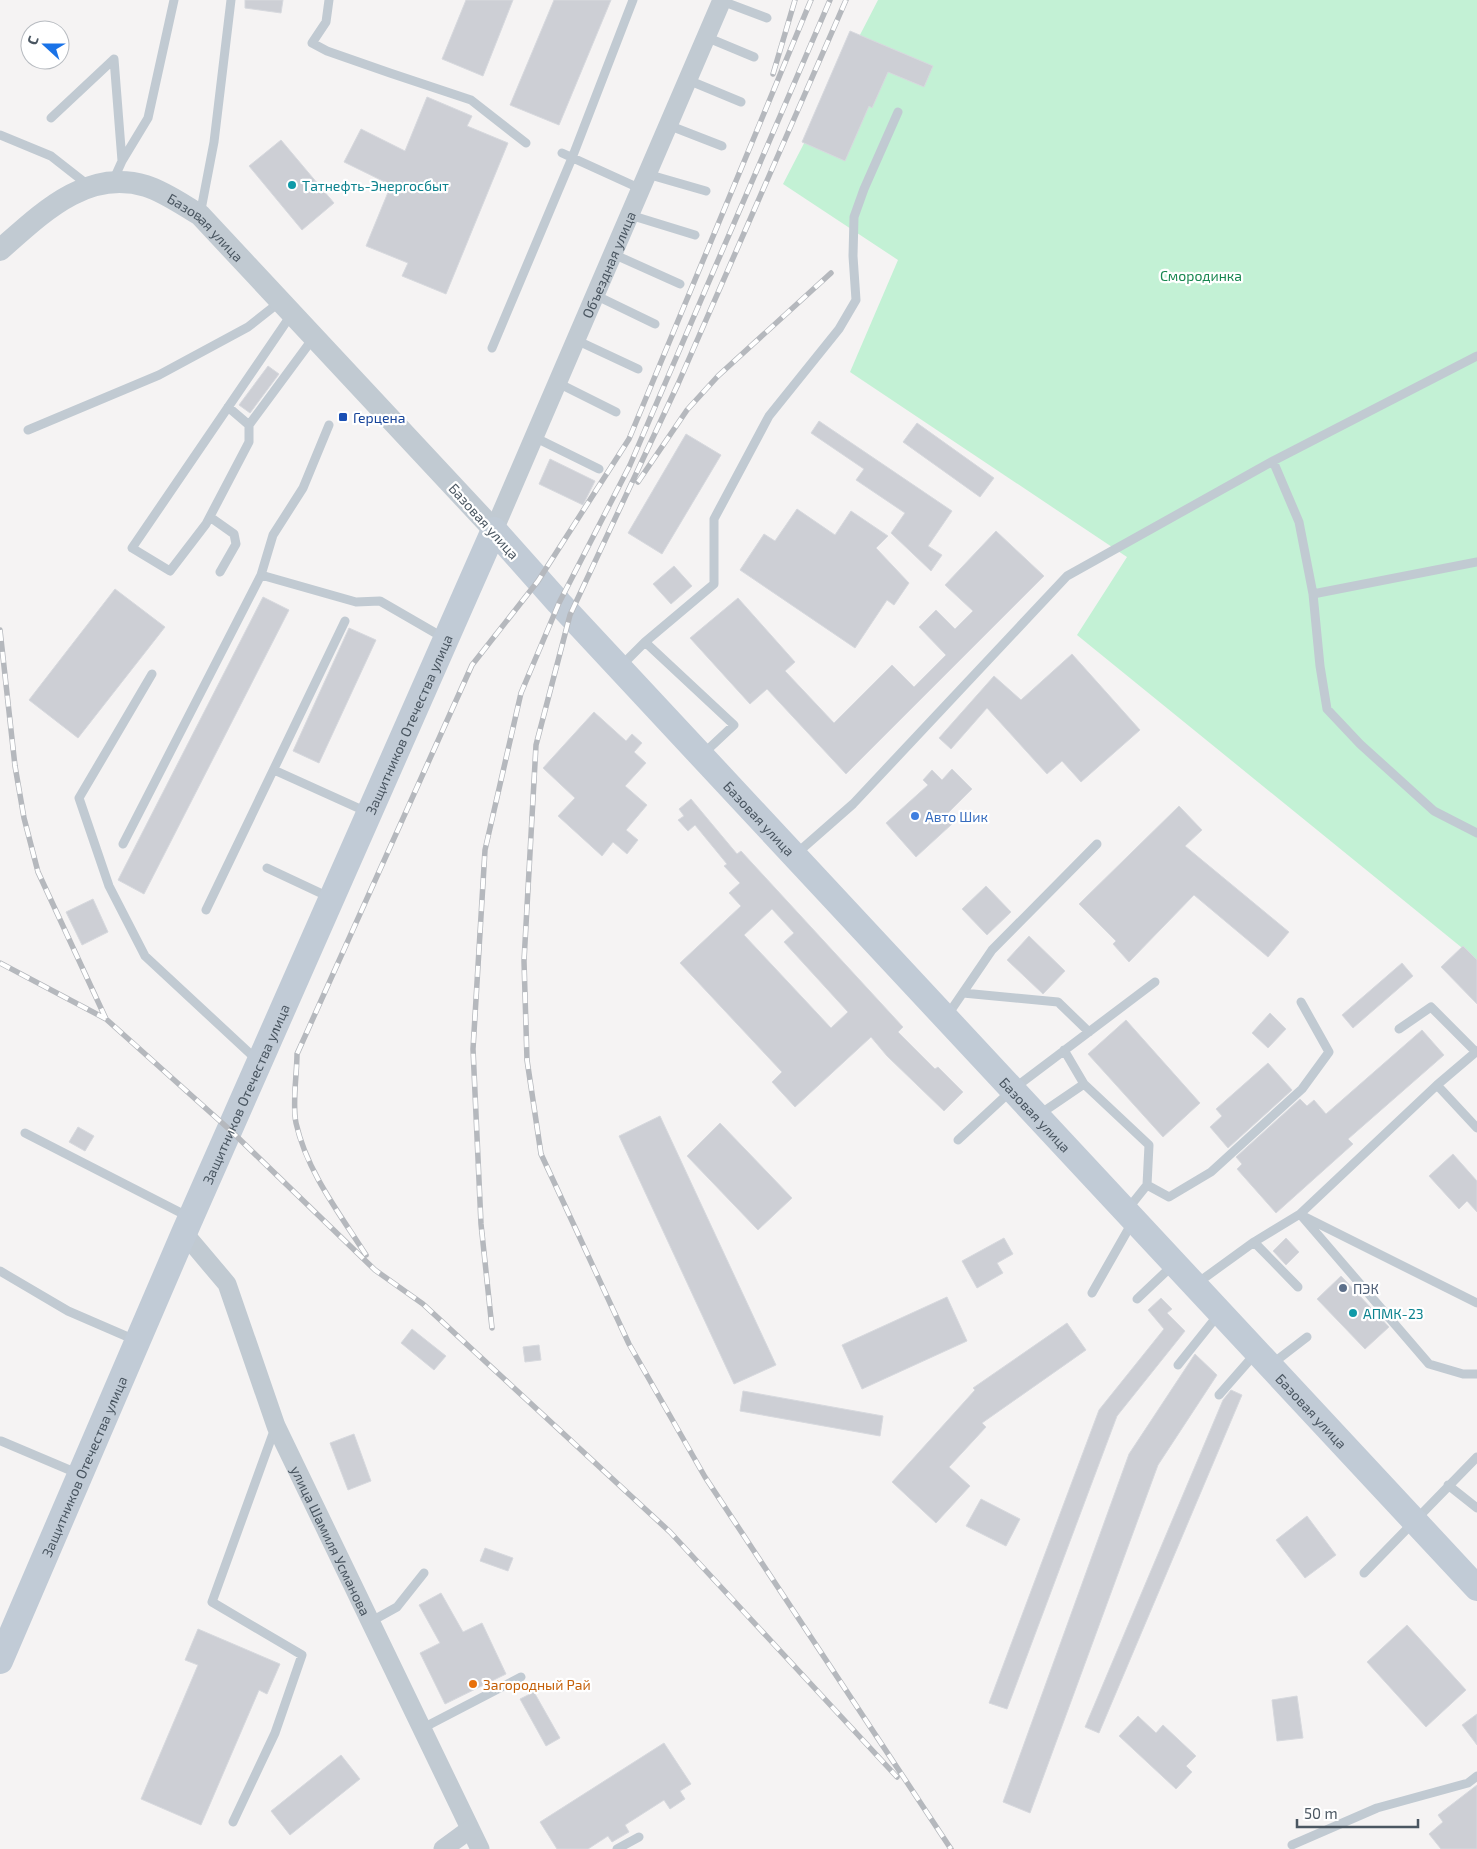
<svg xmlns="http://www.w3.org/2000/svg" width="1477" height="1849" font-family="'Exo 2',sans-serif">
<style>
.green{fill:#c3f1d5}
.building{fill:#cdcfd5;stroke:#d7d9de;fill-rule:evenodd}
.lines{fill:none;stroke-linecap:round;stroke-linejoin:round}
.service{stroke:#c1cad2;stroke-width:9}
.minor{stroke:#c1cad2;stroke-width:19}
.tertiary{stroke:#c1cad2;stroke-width:22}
.secondary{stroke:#c1cbd6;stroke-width:26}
.rail-casing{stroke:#b5b8bd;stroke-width:5.5}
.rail{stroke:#fff;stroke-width:4;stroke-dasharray:11;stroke-linecap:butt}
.culture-dot{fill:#0f9aa8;stroke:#fff;stroke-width:2}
.transit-dot{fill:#1a4fb4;stroke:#fff;stroke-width:2}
.shop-dot{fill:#3f7fe0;stroke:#fff;stroke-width:2}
.service-dot{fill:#5c6f8a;stroke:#fff;stroke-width:2}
.food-dot{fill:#e8710a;stroke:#fff;stroke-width:2}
.labels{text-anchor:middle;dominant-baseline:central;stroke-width:4.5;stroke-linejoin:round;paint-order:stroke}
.culture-label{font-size:14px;fill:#0d838f;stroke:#fff;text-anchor:start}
.street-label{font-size:14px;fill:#4a5661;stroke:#fff}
.park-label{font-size:14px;fill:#17864f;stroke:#fff}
.transit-label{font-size:14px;fill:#164399;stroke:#fff;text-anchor:start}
.shop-label{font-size:14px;fill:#366cbe;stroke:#fff;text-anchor:start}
.service-label{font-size:14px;fill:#4e5e75;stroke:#fff;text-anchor:start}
.food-label{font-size:14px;fill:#c56008;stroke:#fff;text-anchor:start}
</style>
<rect width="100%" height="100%" fill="#f5f3f3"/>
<!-- green -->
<path class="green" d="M878,0H1477V960L1077,635L1127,557L850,372L898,260L783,184Z"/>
<!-- building -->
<path class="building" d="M245,0H283L281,13L245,8Z
M466,0H513L483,76L442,59Z
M554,0H611L559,125L510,105Z
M850,31L933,66L924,87L888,72L872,108L869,106L845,161L802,142Z
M427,97L472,116L467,126L508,143L446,294L402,276L408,263L366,246L391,185L344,162L361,129L405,151Z
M281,140L334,203L302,230L249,166Z
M268,366L279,374L250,413L239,405Z
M819,421L952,511L928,546L942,555L931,571L891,533L905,513L856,480L864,469L811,433Z
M917,423L994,478L980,497L903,442Z
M686,434L721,455L662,554L628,533Z
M550,459L595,481L583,505L539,484Z
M797,509L835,535L851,511L888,536L876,548L909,583L894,605L887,600L855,648L740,570L764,534L775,541Z
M996,531L1044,576L846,774L767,689L750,704L690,638L738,598L795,662L785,671L834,723L892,665L914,687L946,655L919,627L936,610L955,629L973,611L945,585Z
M674,566L692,586L671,604L653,584Z
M115,589L165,627L78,738L29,700Z
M263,597L289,610L144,894L118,880Z
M349,628L376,640L319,763L293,751Z
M1072,654L1140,730L1081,782L1062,761L1047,774L987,708L951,749L939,738L994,676L1021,700Z
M594,712L626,741L632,734L642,743L634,752L646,763L625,786L647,805L626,830L638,840L627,854L613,842L602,856L558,816L575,798L543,768Z
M952,769L972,789L945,816L952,824L916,857L886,823L928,785L923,780L932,770L942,780Z
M691,799L737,854L741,851L903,1027L898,1032L935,1069L938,1067L963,1092L944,1111L887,1056L871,1037L795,1107L772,1082L782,1072L680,963L741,906L729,893L740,883L724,866L727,864L695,825L688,831L678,820L684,816L679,809ZM772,909L794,933L784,942L848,1012L831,1028L744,935Z
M1179,806L1202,830L1185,846L1289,932L1268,957L1194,895L1129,962L1113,944L1116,941L1079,904Z
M986,886L1011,912L987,935L962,909Z
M93,899L108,932L82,945L66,912Z
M1029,936L1065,971L1043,994L1007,960Z
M1463,946L1477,960V1004L1441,967Z
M1402,963L1413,976L1353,1028L1342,1015Z
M1270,1013L1286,1029L1268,1048L1252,1033Z
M1126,1020L1200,1103L1163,1137L1088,1054Z
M1422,1030L1444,1055L1348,1139L1353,1144L1276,1213L1237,1169L1242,1164L1236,1157L1300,1099L1307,1106L1314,1100L1326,1114Z
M1268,1063L1292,1090L1228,1148L1210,1127L1222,1116L1216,1109Z
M660,1116L776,1365L734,1384L619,1136Z
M720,1123L792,1198L758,1230L687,1156Z
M78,1127L94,1136L85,1151L69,1142Z
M1453,1154L1477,1181V1212L1467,1201L1459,1209L1429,1176Z
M1004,1238L1013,1254L997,1263L1003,1273L977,1288L962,1261Z
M1286,1238L1299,1252L1286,1265L1273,1251Z
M1341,1276L1389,1327L1365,1349L1317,1299Z
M947,1297L967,1341L862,1389L842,1345Z
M1161,1298L1172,1309L1167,1313L1185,1331L1117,1416L1007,1709L989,1703L1099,1410L1164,1329L1148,1310Z
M1067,1323L1086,1350L982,1423L986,1427L949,1467L970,1486L936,1523L892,1482L975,1390L973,1388Z
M412,1329L446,1356L434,1370L401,1343Z
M539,1345L541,1360L525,1362L523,1347Z
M1195,1354L1217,1375L1158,1465L1030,1813L1003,1802L1129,1454Z
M1231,1390L1242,1395L1099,1733L1085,1727L1223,1400Z
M743,1391L883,1416L880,1436L740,1411Z
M354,1434L371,1481L348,1490L330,1443Z
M981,1499L1020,1519L1006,1546L966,1526Z
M1307,1516L1336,1555L1305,1578L1276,1540Z
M485,1548L513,1558L508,1571L480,1561Z
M441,1593L463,1632L482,1623L506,1674L445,1704L420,1653L440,1643L419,1605Z
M1407,1625L1466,1690L1426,1727L1367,1662Z
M198,1629L280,1664L267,1694L259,1690L201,1825L141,1799L198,1665L185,1660Z
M534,1692L560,1738L546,1746L520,1699Z
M1297,1696L1303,1738L1277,1741L1272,1700Z
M1477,1714V1745L1462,1725Z
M1138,1716L1156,1733L1163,1725L1196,1756L1186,1766L1192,1772L1176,1789L1119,1736Z
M664,1743L691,1784L680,1791L685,1799L670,1809L664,1800L625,1825L629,1832L612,1842L608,1836L588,1849H557L540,1822Z
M341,1755L360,1779L290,1835L271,1811Z
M1477,1785V1849H1441L1429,1834L1443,1822L1438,1815Z"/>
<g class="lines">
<!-- service -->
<path class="service" d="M329,0L326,22L312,43L327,51L390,73L471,100L526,143
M722,1L767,18
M706,37L754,57
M114,59L122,161
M688,80L741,102
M51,118L114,59
M668,125L722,146
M0,135L51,156L88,185
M562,153L641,189
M647,174L706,191
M113,181L122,161L148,118L174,0
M200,215L214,142L231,0
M630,215L695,235
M613,254L680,284
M595,295L655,324
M291,315L132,548L170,571L206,524L249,442V425L314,337
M576,340L638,369
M492,348L572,158L633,0
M558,383L616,412
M228,407L249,425
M28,430L159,375L248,327L281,301
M534,437L599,469
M1273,461L1299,522L1313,594L1320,666L1327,709L1360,744L1434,811L1477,833
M210,517L234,534L236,544L220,572
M261,575L356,602L380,601L444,638
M1313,594L1477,562
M645,642L734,725L703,754
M621,666L645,642L714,584V519L769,416L839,329L856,300L853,256L854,217L864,189L898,112
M152,674L79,798L109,886L145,956L257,1060
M274,770L367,812
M123,844L261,575L273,535L303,488L329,425
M796,854L853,804L1067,576L1273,461L1477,356
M267,868L331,898
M206,910L345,621
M963,993L1058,1002L1089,1032
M947,1016L992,950L1097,844
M1399,1029L1431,1007L1476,1052
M1064,1050L1084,1084
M1437,1085L1477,1128
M1040,1114L1084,1084L1149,1145L1147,1185L1127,1210
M25,1133L189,1217
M958,1140L1012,1090L1155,982
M1147,1185L1169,1197L1211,1172L1302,1089L1329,1052L1301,1002
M1300,1214L1429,1364L1463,1374H1477
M1305,1217L1477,1303
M1254,1242L1298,1287
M0,1271L68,1311L135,1340
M1196,1284L1254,1242L1300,1214L1437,1085L1477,1051
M1092,1293L1133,1221
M1137,1299L1173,1265
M1272,1364L1307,1337
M1178,1365L1218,1315
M1219,1395L1255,1354
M1,1441L79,1474
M1448,1485L1477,1508
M1364,1573L1477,1457
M370,1622L397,1607L424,1573
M421,1729L521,1677
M233,1822L275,1733L302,1655L212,1602L275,1428
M1292,1845L1377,1808L1468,1783L1477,1776
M617,1849L639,1837"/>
<!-- minor -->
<g class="minor">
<path id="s1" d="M494,530L722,0"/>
<path id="s2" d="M184,1233L227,1284L276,1426L480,1849"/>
<path d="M443,1849L469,1830"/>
</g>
<!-- tertiary -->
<path class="tertiary" id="s3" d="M0,250C41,214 86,168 146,186C165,192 183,205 200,215L494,530"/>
<!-- secondary -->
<path class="secondary" id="s4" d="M0,1661L184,1233L494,530L559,603L1477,1588"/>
<defs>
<path id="rail" d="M846,0L678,384L570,615L536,745L524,961L527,1060L541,1154L629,1344L705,1477L951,1849
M773,74L795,0
M638,482L687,410L718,376L831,273
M0,630L15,766L24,818L38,872L106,1019L230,1130L375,1270L423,1304L670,1532L897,1777
M0,963L106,1019
M366,1255C340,1214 307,1172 296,1123C292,1104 297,1074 297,1054L472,665L538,581L629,439L811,0
M492,1328L481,1224L473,1049L485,850L521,693L559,603L630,465L830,0"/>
</defs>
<!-- rail casing -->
<use href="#rail" class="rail-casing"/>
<!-- rail -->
<use href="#rail" class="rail"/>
</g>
<!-- markers -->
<g class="culture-dot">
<circle cx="292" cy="185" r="5"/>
<circle cx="1353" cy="1313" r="5"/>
</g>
<rect class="transit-dot" x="338" y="412" width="10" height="10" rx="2.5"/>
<circle class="shop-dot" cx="915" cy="816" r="5"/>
<circle class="service-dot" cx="1343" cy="1288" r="5"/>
<circle class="food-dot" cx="473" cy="1684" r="5"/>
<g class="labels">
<!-- culture labels -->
<g class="culture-label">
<text x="302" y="185">Татнефть-Энергосбыт</text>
<text x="1363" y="1313">АПМК-23</text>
</g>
<!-- street labels -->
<g class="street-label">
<text stroke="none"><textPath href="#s3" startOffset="241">Базовая улица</textPath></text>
<text stroke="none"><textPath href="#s1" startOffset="289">Объездная улица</textPath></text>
<text transform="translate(484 521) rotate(48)">Базовая улица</text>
<text stroke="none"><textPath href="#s4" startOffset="1022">Защитников Отечества улица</textPath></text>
<text stroke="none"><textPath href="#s4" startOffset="1626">Базовая улица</textPath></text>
<text stroke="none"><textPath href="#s4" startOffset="618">Защитников Отечества улица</textPath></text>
<text stroke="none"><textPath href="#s4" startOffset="2031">Базовая улица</textPath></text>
<text stroke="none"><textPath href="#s4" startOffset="2436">Базовая улица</textPath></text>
<text stroke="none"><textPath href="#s4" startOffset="212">Защитников Отечества улица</textPath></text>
<text stroke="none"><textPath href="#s2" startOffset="344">улица Шамиля Усманова</textPath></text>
</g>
<!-- park labels -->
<g class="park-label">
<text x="1201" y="275">Смородинка</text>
</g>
<!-- transit labels -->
<g class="transit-label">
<text x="353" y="417">Герцена</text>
</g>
<!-- shop labels -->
<g class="shop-label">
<text x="925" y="816">Авто Шик</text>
</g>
<!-- service labels -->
<g class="service-label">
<text x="1353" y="1288">ПЭК</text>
</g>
<!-- food labels -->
<g class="food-label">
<text x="483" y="1684">Загородный Рай</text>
</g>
</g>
<!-- north arrow -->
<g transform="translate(45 45) rotate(291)"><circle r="24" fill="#ffffff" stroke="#b7bbc0"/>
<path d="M0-4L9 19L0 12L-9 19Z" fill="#1a73e8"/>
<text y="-8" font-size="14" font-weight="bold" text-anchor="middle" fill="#4a5661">С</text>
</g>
<!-- scale -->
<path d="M1297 1819v8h121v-8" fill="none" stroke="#4a5661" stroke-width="2.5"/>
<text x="1304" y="1819" font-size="15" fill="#4a5661" stroke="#ffffff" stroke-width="4" paint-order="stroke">50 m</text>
</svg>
